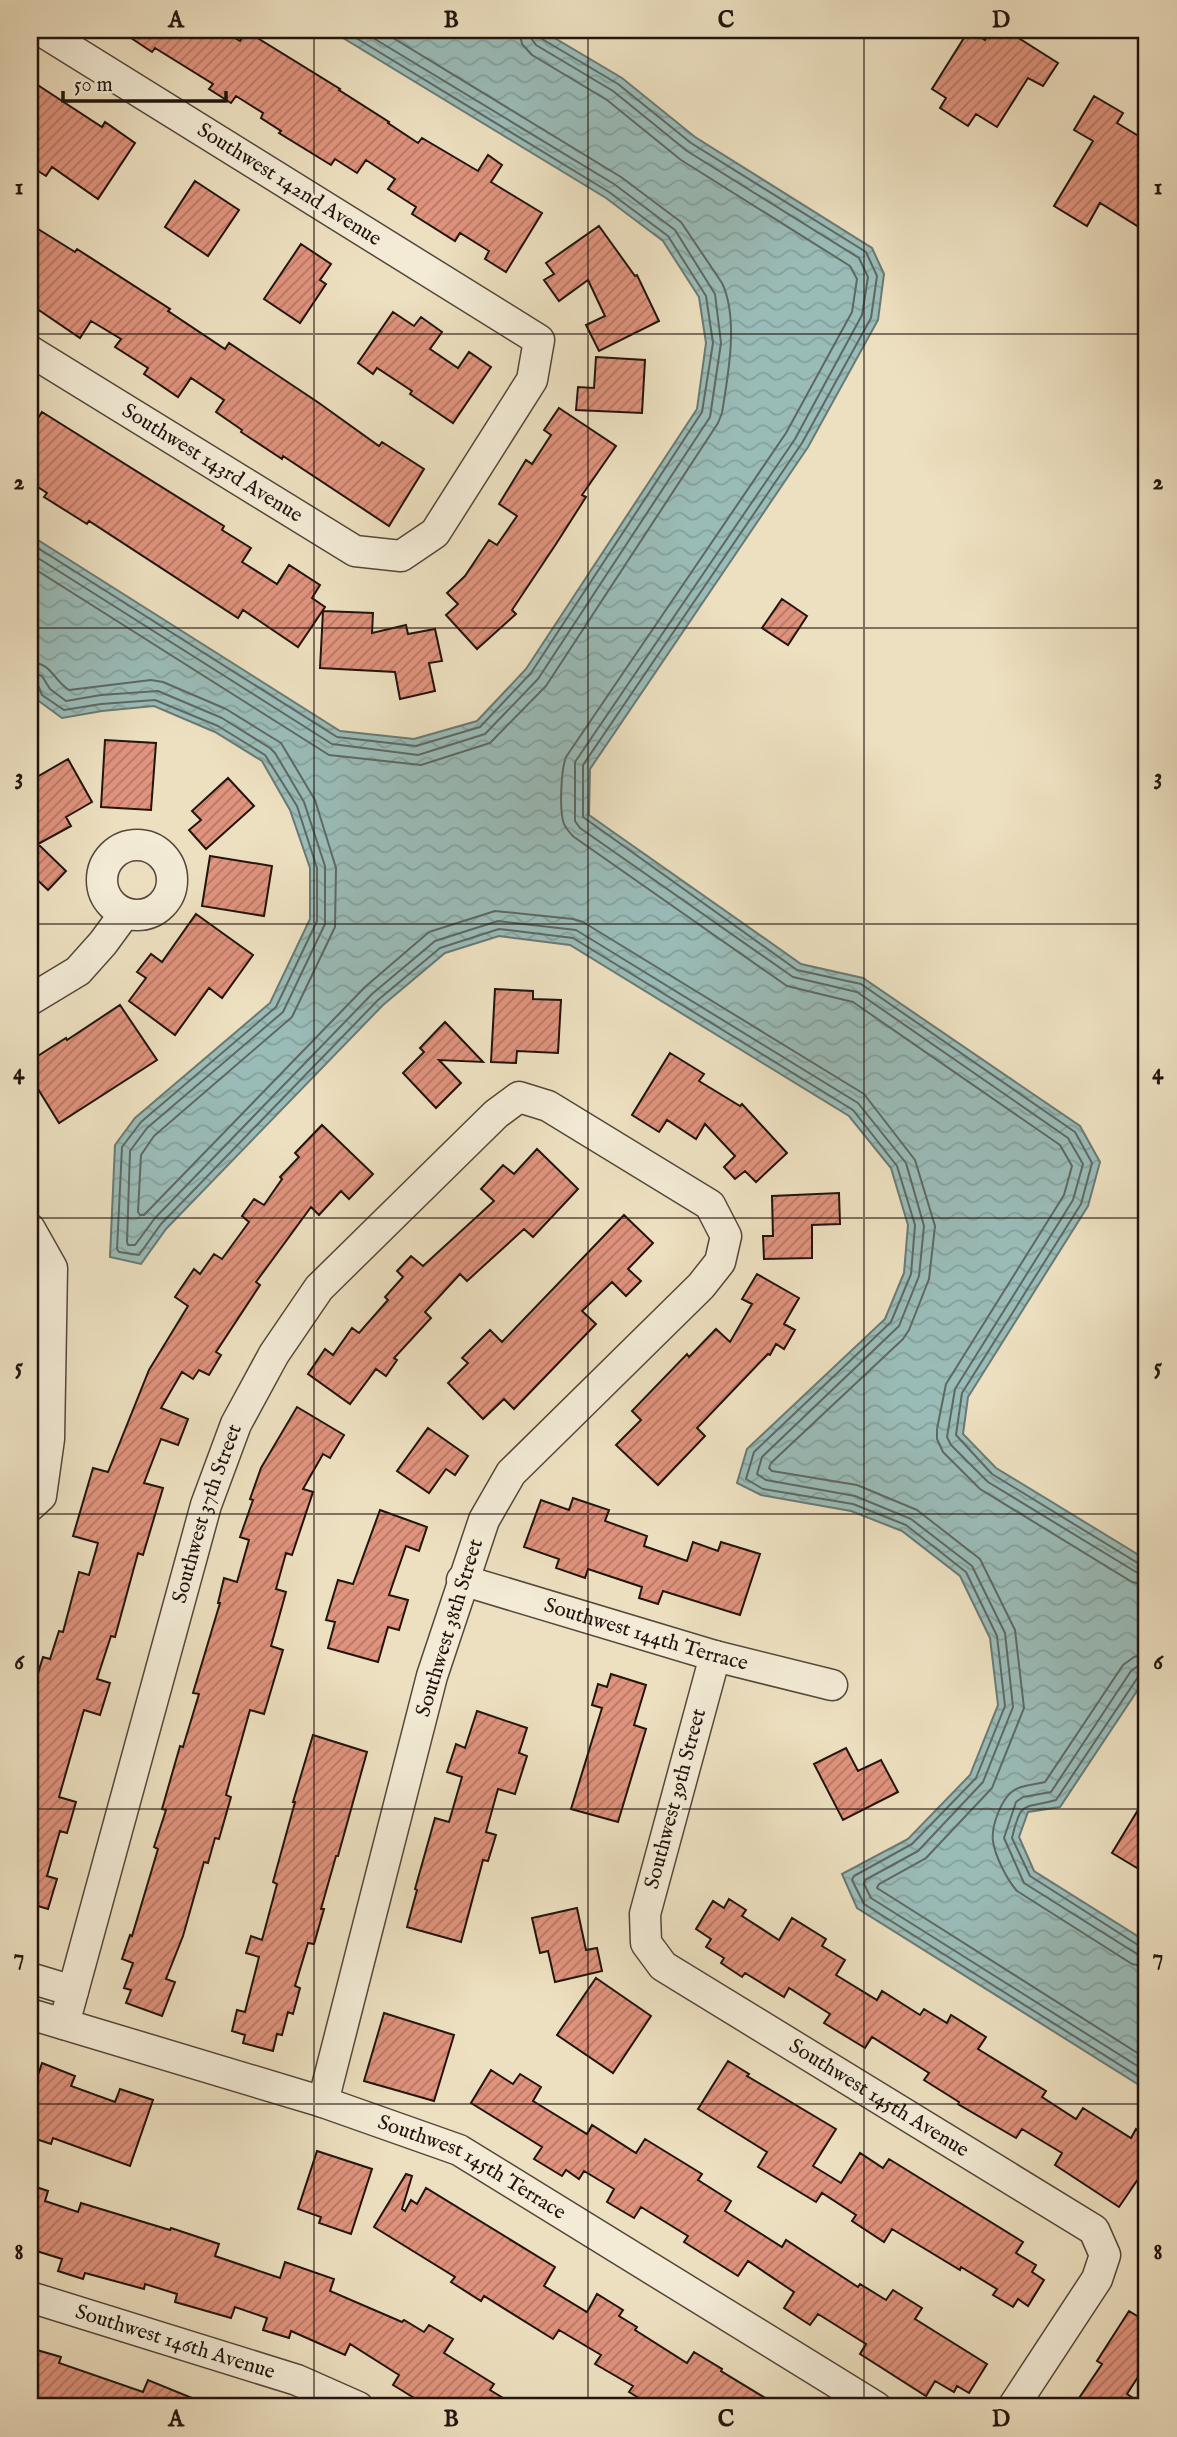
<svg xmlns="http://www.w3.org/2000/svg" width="1177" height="2437" font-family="'IM FELL English',serif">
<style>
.grass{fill:url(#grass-dots);stroke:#716a4e;stroke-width:2}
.water{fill:url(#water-waves);stroke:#6a7974;stroke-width:2}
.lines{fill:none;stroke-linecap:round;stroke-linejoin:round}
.shore{stroke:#5e6863;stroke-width:2}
.building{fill:url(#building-hatch);stroke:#22140e;stroke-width:2}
.minor-casing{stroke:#55473a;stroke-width:33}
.minor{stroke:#f3ebd6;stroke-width:30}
.grid{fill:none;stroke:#22140e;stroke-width:2;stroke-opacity:0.55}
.labels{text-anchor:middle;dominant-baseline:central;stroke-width:5;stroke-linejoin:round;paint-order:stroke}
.street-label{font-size:21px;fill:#22140e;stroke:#f3ebd6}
.neatline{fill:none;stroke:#22140e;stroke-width:2.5}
.grid-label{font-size:23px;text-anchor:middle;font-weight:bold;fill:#22140e}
</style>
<defs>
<pattern id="grass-dots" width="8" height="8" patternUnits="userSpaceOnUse" patternTransform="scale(1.75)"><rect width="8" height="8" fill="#c0c08d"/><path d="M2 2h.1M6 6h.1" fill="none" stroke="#a5a478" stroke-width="1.8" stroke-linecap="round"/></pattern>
<pattern id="water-waves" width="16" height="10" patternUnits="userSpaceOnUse" patternTransform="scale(1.75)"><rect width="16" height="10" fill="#9abcb8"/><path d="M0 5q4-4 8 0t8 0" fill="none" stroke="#84a19d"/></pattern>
<pattern id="building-hatch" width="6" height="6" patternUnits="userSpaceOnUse" patternTransform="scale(1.75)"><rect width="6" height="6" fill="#e0937d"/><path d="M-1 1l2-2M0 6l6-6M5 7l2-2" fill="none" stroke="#b57765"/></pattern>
</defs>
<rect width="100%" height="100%" fill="#ede0c0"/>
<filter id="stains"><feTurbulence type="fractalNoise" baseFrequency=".00286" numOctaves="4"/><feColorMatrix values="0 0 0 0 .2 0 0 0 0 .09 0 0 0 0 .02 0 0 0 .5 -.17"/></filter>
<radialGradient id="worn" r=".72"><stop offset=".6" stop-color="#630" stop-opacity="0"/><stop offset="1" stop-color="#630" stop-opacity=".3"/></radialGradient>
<!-- grass -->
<path class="grass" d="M30,1260C51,1330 38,1407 30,1479Z"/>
<!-- water -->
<path class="water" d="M330,30H541L622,78L695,137L872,248L884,274L878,320L808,447L590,769L589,815L801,964L863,978L1080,1126L1100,1162L1088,1206L968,1397L963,1434L996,1468L1147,1560V1676L1060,1807L1028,1812L1019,1837L1034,1871L1147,1942V2090L857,1908L842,1874L908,1839L970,1775L998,1705L990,1638L960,1576L902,1531L851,1511L761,1495L737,1483L747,1449L885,1319L904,1273L908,1225L891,1168L849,1116L570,945L499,936L445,953L383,1005L166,1229L141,1264L110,1257L115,1145L135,1118L270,1003L310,919V868L290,810L262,761L215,732L154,706L102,711L62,718L36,699L30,675V535L340,731L414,739L477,721L526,669L697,409L706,343L699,297L663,241L606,198Z"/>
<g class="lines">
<!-- shore -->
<path class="shore" d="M519,30L522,44L532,55L607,100L681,160L850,266L857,279L852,312L786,433L566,757C561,770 559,811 564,824C566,829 570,833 574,837L787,986L853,1002L1060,1145L1072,1166L1064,1195L946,1384L937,1429V1439L943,1452L980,1489L1132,1582L1147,1585
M530,30L531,38L536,45L613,91L687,151L859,258L868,277L862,315L795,439L575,762V821L580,828L793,977L857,992L1068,1138L1083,1164L1073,1200L955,1389L947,1437L951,1445L988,1482L1136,1572L1147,1575
M539,30L542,39L618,84L691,143L866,252L877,276L871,318L802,443L583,765V817L797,970L861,984L1075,1132L1092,1163L1081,1204L962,1393L956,1435L992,1474L1141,1565L1147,1566
M30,543L337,737L416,746L480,727L531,673L702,412L713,343L706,296L668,236L609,192L343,30
M30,553L332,744L418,755L485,734L538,679L710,417L721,343L715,294L675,230L614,184L360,30
M30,566L329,755L421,765L490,743L546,686L718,423L722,413C728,375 739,319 722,283L681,222L621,177L380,30
M30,662C52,663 53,680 69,690L151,680L163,682L226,709L281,743L315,800L336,868L335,927L292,1017L154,1136L141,1155L138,1212L140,1215H144L365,987L429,932L495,911L573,919L583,922L864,1094L915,1160L935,1226L929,1279L909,1330L903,1339L771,1463L769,1468L772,1471L857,1485L917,1510L980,1559L1015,1630L1024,1708L992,1788L926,1858L879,1884L877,1888L1147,2059
M30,672L42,676L50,689L66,701L101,695L158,691L222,718L270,748L275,753L304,802L325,866V924L283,1012L147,1128L130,1151L127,1242L128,1245H135L155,1218L372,994L435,941L498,921L576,930L858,1103L906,1163L924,1226L919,1276L899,1326L762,1457L757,1474L766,1480L855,1496L911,1519L972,1566L1005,1633L1013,1707L983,1782L918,1851L865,1880L864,1884L871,1898L1147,2072
M30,681L37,683L42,695L64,710L101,704L155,700L218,726L265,755L297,806L317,868V921L276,1007L141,1122L122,1147L117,1249L119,1252L139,1255L161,1224L378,1000L440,948L499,929L573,938L853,1110L897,1166L915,1225L911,1274L891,1322L754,1452L746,1479L763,1489L853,1504L906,1525L966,1572L997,1636L1005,1706L976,1778L912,1844L854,1876L852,1880L864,1904L1147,2082
M1147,1654L1134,1657L1123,1665L1045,1782C1035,1785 1022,1784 1013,1791C1001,1799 991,1827 993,1841C995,1856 1007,1880 1017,1891L1132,1964L1147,1967
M1147,1664L1138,1666L1131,1671L1051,1792L1023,1797L1016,1802L1004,1838L1024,1883L1137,1954L1147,1957
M1147,1673L1138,1677L1056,1800C1024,1809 1021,1799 1012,1838L1030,1876L1141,1947L1147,1948"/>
</g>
<!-- building -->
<path class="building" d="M119,30H221L240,41L246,31L340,89L339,90L389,122L388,123L418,143L422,138L478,171L488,155L502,165L491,182L542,213L506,272L485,259L489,251L460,233L455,241L412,214L416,207L388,189L395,179L366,160L357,173L335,159L331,165L279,133L281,131L261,118L263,113L236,96L231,103L209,89L213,84L155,48L152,52Z
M969,30L985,40L991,30H1022L1017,37L1058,63L1043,86L1028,78L997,127L976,114L968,126L940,108L946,98L932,89Z
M30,80L102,127L105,122L135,143L98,199L52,167L46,176L30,166Z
M1094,96L1123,113L1117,123L1147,141V214L1139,227L1100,203L1087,226L1054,206L1093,141L1074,130Z
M195,181L239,210L208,256L165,227Z
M30,224L75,252L77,249L170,309L168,311L225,349L229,343L319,403L379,446L382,442L424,469L389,526L283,456L282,459L241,432L242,430L216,412L224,400L191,378L178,397L144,374L148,368L115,347L121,339L91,321L80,338L30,304Z
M599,226L635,276L637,275L659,321L599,351L586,325L605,316L588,280L559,301L544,280L554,274L546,263Z
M301,244L331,264L320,280L326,284L300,323L264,299Z
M393,312L414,326L421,317L442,332L430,349L458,368L469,352L491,367L453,423L410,394L412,391L377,368L373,374L358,363Z
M596,357L645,360L642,413L576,410L578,387L594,388Z
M559,408L616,446L582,495L586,497L556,544L512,610L516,614L477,649L446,615L458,604L447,593L465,576L489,540L497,545L517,516L499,504L526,460L532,464L551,435L544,430Z
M42,412L224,526L222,530L251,548L242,562L277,584L289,565L320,585L312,598L325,607L298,647L243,610L238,618L89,521L87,524L44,497L47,493L30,482V431Z
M782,599L807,616L788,645L762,628Z
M323,611L373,613L372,633L406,625L408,634L435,629L442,661L429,663L435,691L400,699L395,672L320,668Z
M105,740L156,743L151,810L101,807Z
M68,759L92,802L66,817L71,826L38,844L66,871L48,890L30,873V781Z
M228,778L254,806L206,849L189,830L201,820L192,811Z
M210,856L272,866L264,916L202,906Z
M196,914L253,955L222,998L209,988L175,1035L129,1001L146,978L137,972L151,954L162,962Z
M495,989L533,991V999L561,1000L558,1053L517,1051L516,1063L491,1062Z
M120,1005L157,1060L59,1123L30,1076V1061L66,1038L67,1040Z
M445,1022L483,1062L439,1060L461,1083L436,1108L403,1073L424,1052L420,1048Z
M670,1053L704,1074L699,1081L740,1106L742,1104L787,1153L756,1182L745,1171L735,1179L724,1167L735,1156L705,1124L696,1139L667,1120L659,1132L632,1115Z
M322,1125L373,1174L349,1199L341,1191L319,1215L311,1207L256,1282L260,1285L216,1352L221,1355L209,1375L199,1370L193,1379L182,1372L161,1408L188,1419L178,1445L161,1439L144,1483L163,1488L143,1555L138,1553L115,1637L111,1636L97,1679L110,1683L100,1715L84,1710L59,1797L76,1802L67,1833L60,1831L47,1876L57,1879L48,1909L38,1906L34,1917H30V1699L43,1657L50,1659L59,1631L63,1632L79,1572L89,1575L98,1543L73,1536L93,1468L108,1472L149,1370L188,1306L175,1297L194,1269L200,1274L214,1254L222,1259L249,1222L242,1216L254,1199L264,1205L282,1179L280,1177L299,1157L295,1153Z
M537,1149L578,1189L533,1237L524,1229L467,1281L460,1274L425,1312L431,1318L394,1358L397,1360L386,1376L376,1369L350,1404L308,1374L325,1349L333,1355L352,1328L359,1333L388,1300L385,1297L403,1277L397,1271L411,1256L423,1266L494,1201L481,1189L503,1165L514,1174Z
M839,1193L840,1224L812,1225V1258L764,1259L763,1236H773L772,1196Z
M624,1215L653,1243L628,1269L641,1281L626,1296L612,1282L582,1311L596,1324L514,1409L504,1399L483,1419L448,1383L468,1363L462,1358L490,1330L502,1342Z
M757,1274L799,1298L784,1324L795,1330L784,1349L776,1344L770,1355L768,1354L697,1428L705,1436L658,1485L616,1445L641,1420L632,1411L687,1354L689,1357L716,1329L730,1342L752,1304L742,1299Z
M297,1407L344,1435L330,1458L323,1454L303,1489L313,1492L292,1555L286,1553L276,1589L286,1592L271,1646L283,1650L264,1714L250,1710L226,1795L231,1797L219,1839L215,1838L208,1863L204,1862L183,1936L166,1979L175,1982L162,2016L126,2003L131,1990L124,1988L133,1963L122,1959L130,1935L132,1936L158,1849L154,1847L166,1810L162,1809L180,1746L183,1747L199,1694L193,1693L220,1603H218L224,1578L237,1582L249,1540L240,1537L253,1500L250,1499L261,1468Z
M428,1428L468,1456L455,1475L446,1469L429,1493L397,1471Z
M573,1498L609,1510L605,1521L647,1536L644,1546L687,1561L693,1542L718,1551L721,1542L760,1554L740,1615L663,1591L658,1604L639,1598L642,1587L588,1569L585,1578L556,1568L559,1559L524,1547L541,1500L569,1510Z
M380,1510L427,1527L419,1551L406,1546L389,1595L408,1600L399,1630L388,1627L378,1662L328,1648L335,1622L326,1620L338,1580L353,1584Z
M611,1674L646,1685L634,1725L646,1729L618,1822L571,1809L602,1708L592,1705L598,1684L607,1687Z
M477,1711L527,1728L519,1753L527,1756L515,1794L498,1789L486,1832L496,1835L488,1861L483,1860L461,1942L407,1927L417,1890L415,1889L435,1818L449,1822L462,1777L447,1772L456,1744L465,1748Z
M313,1735L367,1752L338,1856H336L321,1909H324L314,1944L308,1943L295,1986L300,1988L293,2014L288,2012L282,2035L277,2034L273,2051L243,2043L245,2035L232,2031L237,2010L245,2012L259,1957L246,1953L251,1936L262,1940L277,1884L273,1882L295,1802H293Z
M846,1748L858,1771L881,1760L898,1792L843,1820L814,1764Z
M1147,1795V1874L1112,1853Z
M729,1899L746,1910L742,1916L779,1940L792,1918L826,1939L822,1946L845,1960L836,1975L877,2000L882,1991L920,2015L924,2009L947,2023L951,2015L986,2037L978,2049L1046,2091L1042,2097L1076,2119L1083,2108L1131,2138L1136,2129L1147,2137V2166L1119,2207L1055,2165L1062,2153L1022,2129L1016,2138L958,2104L959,2102L924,2080L929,2073L872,2037L865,2048L824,2023L830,2014L789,1988L784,1997L745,1973L742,1977L721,1963L724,1958L706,1947L711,1939L696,1929L713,1901L724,1908Z
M577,1908L586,1950L597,1948L602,1971L555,1982L548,1951L540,1953L532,1918Z
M596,1978L651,2016L613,2073L557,2035Z
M384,2013L454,2035L434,2101L364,2081Z
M728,2061L749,2074L747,2076L836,2129L813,2166L841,2183L860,2153L883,2168L889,2159L1023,2242L1016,2253L1036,2265L1032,2272L1044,2280L1028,2306L1018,2299L1013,2307L993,2295L997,2289L961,2267L960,2270L892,2229L884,2242L852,2221L856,2215L822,2193L816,2202L758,2167L767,2152L698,2109Z
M42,2063L75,2076L71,2086L115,2102L120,2089L153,2100L130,2166L53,2138L51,2144L30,2137V2072L38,2075Z
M491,2070L513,2084L520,2074L541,2087L533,2101L587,2134L592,2125L636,2153L645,2139L702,2174L698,2180L731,2201L725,2211L782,2247L786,2240L858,2287L860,2284L886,2300L893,2290L922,2308L915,2319L987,2364L969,2393L957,2386L954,2392L935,2381L926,2396L860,2354L866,2344L818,2314L810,2325L784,2308L794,2292L748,2261L738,2276L684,2242L688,2236L641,2207L634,2218L607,2202L614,2189L584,2171L579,2179L566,2170L562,2176L534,2159L542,2147L471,2103Z
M317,2151L372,2169L351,2234L319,2223L321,2217L298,2209Z
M406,2174L412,2176L402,2209L405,2211L411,2200L417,2204L426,2188L555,2267L544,2286L587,2312L597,2294L623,2310L619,2316L637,2327L635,2330L687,2363L694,2352L722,2369L721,2371L780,2407H654L629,2392L633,2386L595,2364L601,2355L559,2330L553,2339L484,2296L481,2301L451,2282L455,2277L374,2227Z
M30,2185L48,2191L45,2201L78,2212L81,2203L170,2230L171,2228L219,2244L215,2256L280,2278L285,2262L334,2279L330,2291L402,2322L404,2320L424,2332L429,2325L453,2339L444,2353L494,2384L490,2390L518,2407H429L393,2385L399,2375L350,2344L345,2355L291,2331L289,2338L263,2330L267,2318L235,2307L231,2318L175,2302L177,2294L145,2284L144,2289L85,2273L83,2279L58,2271L62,2259L30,2249Z
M1129,2311L1147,2322V2363L1127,2394L1147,2407H1073L1102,2364L1097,2361Z
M30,2348L61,2357L59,2363L143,2392L148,2380L214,2407H30Z"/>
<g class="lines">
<defs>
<g id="minor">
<path id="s1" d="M30,351L355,551L401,556L435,533L532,380L539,340L40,30"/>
<circle cx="137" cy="880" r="35"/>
<path d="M30,1000L78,971L103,943L125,913"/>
<path d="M30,1229L52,1268L49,1439L41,1496L30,1506"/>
<path id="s2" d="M462,1580L715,1656L832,1685"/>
<path id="s3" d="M715,1656L645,1914L646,1943L663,1966L1094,2230L1105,2255L1097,2279L1013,2407"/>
<path d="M30,1978L73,1991"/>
<path id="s4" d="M30,2014L323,2102L459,2150L876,2407"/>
<path id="s5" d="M64,2024L206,1505L236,1424L274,1354L319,1288L496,1114L519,1097L548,1106L710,1205L726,1236L720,1262L701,1286L511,1473L484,1520L432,1676L323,2102"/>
<path id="s6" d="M30,2297L297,2380L358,2407"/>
</g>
</defs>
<!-- minor casing -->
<use href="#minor" class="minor-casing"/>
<!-- minor -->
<use href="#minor" class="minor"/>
</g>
<!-- grid -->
<path class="grid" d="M314,30V2407M588,30V2407M864,30V2407M30,334H1147M30,628H1147M30,924H1147M30,1218H1147M30,1514H1147M30,1809H1147M30,2104H1147"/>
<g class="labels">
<!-- street labels -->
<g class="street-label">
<text transform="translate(289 185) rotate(32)">Southwest 142nd Avenue</text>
<text stroke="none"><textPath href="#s1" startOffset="214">Southwest 143rd Avenue</textPath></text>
<text stroke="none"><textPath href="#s5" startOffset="530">Southwest 37th Street</textPath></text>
<text transform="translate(450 1628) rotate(-73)">Southwest 38th Street</text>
<text stroke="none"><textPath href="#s2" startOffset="192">Southwest 144th Terrace</textPath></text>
<text transform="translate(676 1799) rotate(-75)">Southwest 39th Street</text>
<text stroke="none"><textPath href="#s3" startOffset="578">Southwest 145th Avenue</textPath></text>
<text stroke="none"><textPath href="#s4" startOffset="469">Southwest 145th Terrace</textPath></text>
<text stroke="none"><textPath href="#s6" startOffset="152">Southwest 146th Avenue</textPath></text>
</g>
</g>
<!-- margin -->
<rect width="1177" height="2437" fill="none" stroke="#ede0c0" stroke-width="77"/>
<!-- scale -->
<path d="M63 91v10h163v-10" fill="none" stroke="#22140e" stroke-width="3.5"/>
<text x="74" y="91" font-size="21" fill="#22140e" stroke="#f3ebd6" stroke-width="5" paint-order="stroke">50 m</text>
<rect x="38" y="38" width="1100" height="2360" class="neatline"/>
<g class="grid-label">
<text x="176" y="27">A</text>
<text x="451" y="27">B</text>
<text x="726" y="27">C</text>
<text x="1001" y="27">D</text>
<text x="19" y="194">1</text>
<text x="1158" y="194">1</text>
<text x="19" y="489">2</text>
<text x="1158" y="489">2</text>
<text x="19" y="784">3</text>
<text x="1158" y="784">3</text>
<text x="19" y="1079">4</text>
<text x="1158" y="1079">4</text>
<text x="19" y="1374">5</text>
<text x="1158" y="1374">5</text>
<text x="19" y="1669">6</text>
<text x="1158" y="1669">6</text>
<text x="19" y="1964">7</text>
<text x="1158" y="1964">7</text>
<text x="19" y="2259">8</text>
<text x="1158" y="2259">8</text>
<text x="176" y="2426">A</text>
<text x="451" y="2426">B</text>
<text x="726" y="2426">C</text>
<text x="1001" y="2426">D</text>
</g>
<rect width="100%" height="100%" filter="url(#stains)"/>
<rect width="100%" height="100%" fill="url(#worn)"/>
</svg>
